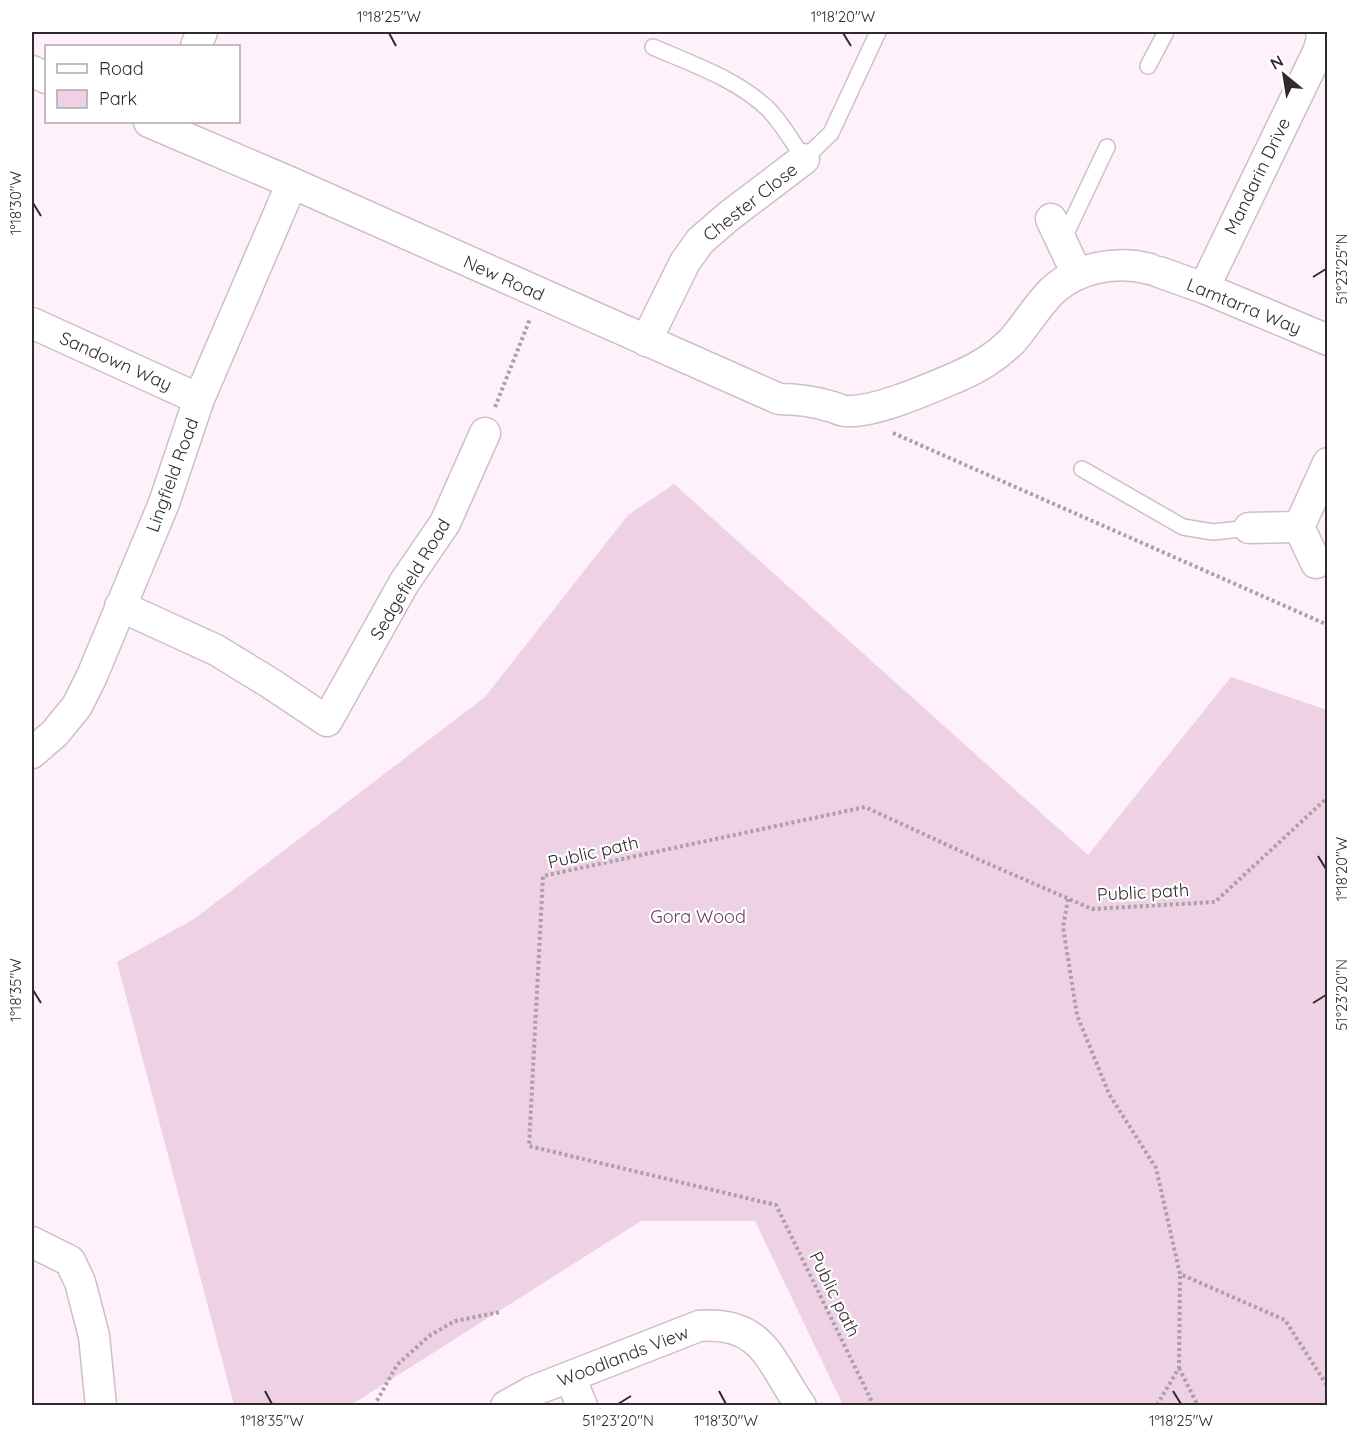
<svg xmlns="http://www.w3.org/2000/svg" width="1359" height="1437" font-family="Quicksand,sans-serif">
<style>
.green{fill:#eed1e5}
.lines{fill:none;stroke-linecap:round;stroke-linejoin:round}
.lane-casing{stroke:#cfbeca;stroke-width:18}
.street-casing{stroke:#cfbeca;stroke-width:33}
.path{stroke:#aba0a7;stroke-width:4;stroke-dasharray:3 3;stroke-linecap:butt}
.lane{stroke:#fff;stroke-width:15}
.street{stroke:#fff;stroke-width:30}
.ticks{fill:none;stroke:#302a2e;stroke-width:2}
.labels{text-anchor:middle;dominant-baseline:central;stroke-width:4.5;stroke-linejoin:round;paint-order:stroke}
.street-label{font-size:18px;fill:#302a2e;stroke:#fff}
.park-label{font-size:18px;fill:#693d5d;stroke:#fff}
.neatline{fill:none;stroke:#302a2e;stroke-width:2}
.ticks-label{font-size:15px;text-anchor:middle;fill:#302a2e}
</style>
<rect width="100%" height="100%" fill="#fff1fa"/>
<!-- green -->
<path class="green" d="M674,484L1088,855L1231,677L1327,710V1405H843L755,1221H641L351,1405H234L117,962L194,919L485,697L628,515Z"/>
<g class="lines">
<defs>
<path id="lane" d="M653,47C692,64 737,79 768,109C782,123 793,143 804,159L831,133L878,32
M1148,66L1166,32
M1062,242L1107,147
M1082,469L1183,527L1213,532L1249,528"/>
<path id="street" d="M196,46L202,32
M32,71L46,78
M149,122L292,183L779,399C796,399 812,401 829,406C835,407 840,411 846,411C875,413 931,388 959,376C978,368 997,356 1012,341C1026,325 1037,306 1052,291C1078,267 1117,260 1150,269
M1051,219L1077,274
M1159,272L1204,288L1328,340
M1204,288L1318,52L1322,39L1321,32
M32,323L199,399
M646,341L685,262L700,241L729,216L804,159
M1299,527L1316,563
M1249,528L1299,527L1328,463
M120,606L216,650L270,683L327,721L404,583L445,523L485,433
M32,753L55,733L77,706L92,676L164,503L199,399L292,183
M32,1242L70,1261L80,1282L94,1336L101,1406
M570,1377L582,1406
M506,1406L533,1391L699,1326C764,1321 770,1362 801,1406"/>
</defs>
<!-- lane casing -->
<use href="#lane" class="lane-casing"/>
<!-- street casing -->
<use href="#street" class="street-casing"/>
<!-- path -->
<path class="path" d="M495,407L530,319
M893,433L1328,625
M1068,899L1063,927L1077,1015L1109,1094L1156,1168L1180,1274L1285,1320L1328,1387
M1179,1368L1198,1406
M1157,1405L1179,1368L1180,1274
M1157,1405L1169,1406
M374,1406L397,1365L429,1336L455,1321L500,1312
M874,1406L776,1205L529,1146L543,876L865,807L982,861L1092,909L1215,902L1328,797"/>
<!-- lane -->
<use href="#lane" class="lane"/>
<!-- street -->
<use href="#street" class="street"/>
</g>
<!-- ticks -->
<path class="ticks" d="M389,33L396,46M843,33L851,46M33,203L41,216M1313,277L1326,269M1318,856L1326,869M33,990L41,1003M1313,1003L1326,995M265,1391L272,1404M719,1391L726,1404M1173,1391L1181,1404M618,1404L631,1396"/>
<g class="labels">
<!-- street labels -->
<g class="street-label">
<text transform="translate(1257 176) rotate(-64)">Mandarin Drive</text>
<text transform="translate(750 202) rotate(-38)">Chester Close</text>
<text transform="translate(504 278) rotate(24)">New Road</text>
<text transform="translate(1244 306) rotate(22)">Lamtarra Way</text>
<text transform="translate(116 361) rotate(24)">Sandown Way</text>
<text transform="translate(172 475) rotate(-70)">Lingfield Road</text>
<text transform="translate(410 579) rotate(-59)">Sedgefield Road</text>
<text transform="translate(593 852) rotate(-13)">Public path</text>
<text transform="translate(1143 892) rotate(-3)">Public path</text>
<text transform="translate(835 1294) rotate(64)">Public path</text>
<text transform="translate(623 1356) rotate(-21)">Woodlands View</text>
</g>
<!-- park labels -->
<g class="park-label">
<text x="698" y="916">Gora Wood</text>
</g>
</g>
<!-- border -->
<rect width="1359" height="1437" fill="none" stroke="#ffffff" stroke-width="66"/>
<!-- legend -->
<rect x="45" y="45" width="195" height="78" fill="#ffffff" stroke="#acaaab" stroke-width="1.5"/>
<rect x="57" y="64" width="30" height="9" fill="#ffffff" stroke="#acaaab" stroke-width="1.5"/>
<text x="99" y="75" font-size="18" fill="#302a2e">Road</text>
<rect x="57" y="90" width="30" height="18" fill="#eed1e5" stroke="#acaaab" stroke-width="1.5"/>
<text x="99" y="105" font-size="18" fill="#302a2e">Park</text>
<!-- north arrow -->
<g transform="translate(1284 75) rotate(330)" stroke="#ffffff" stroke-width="4.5" paint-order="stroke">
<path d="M0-4.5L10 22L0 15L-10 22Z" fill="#302a2e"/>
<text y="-9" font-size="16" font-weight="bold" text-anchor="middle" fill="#302a2e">N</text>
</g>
<rect x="33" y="33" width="1293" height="1371" class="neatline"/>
<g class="ticks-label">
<text x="389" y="22">1°18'25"W</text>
<text x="843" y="22">1°18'20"W</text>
<text transform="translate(16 203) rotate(-90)" y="5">1°18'30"W</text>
<text transform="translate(1342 269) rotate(-90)" y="5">51°23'25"N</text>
<text transform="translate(1342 869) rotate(-90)" y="5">1°18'20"W</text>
<text transform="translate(16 990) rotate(-90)" y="5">1°18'35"W</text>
<text transform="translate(1342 995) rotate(-90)" y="5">51°23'20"N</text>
<text x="272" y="1426">1°18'35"W</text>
<text x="618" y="1426">51°23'20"N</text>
<text x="726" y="1426">1°18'30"W</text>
<text x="1181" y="1426">1°18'25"W</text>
</g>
</svg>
